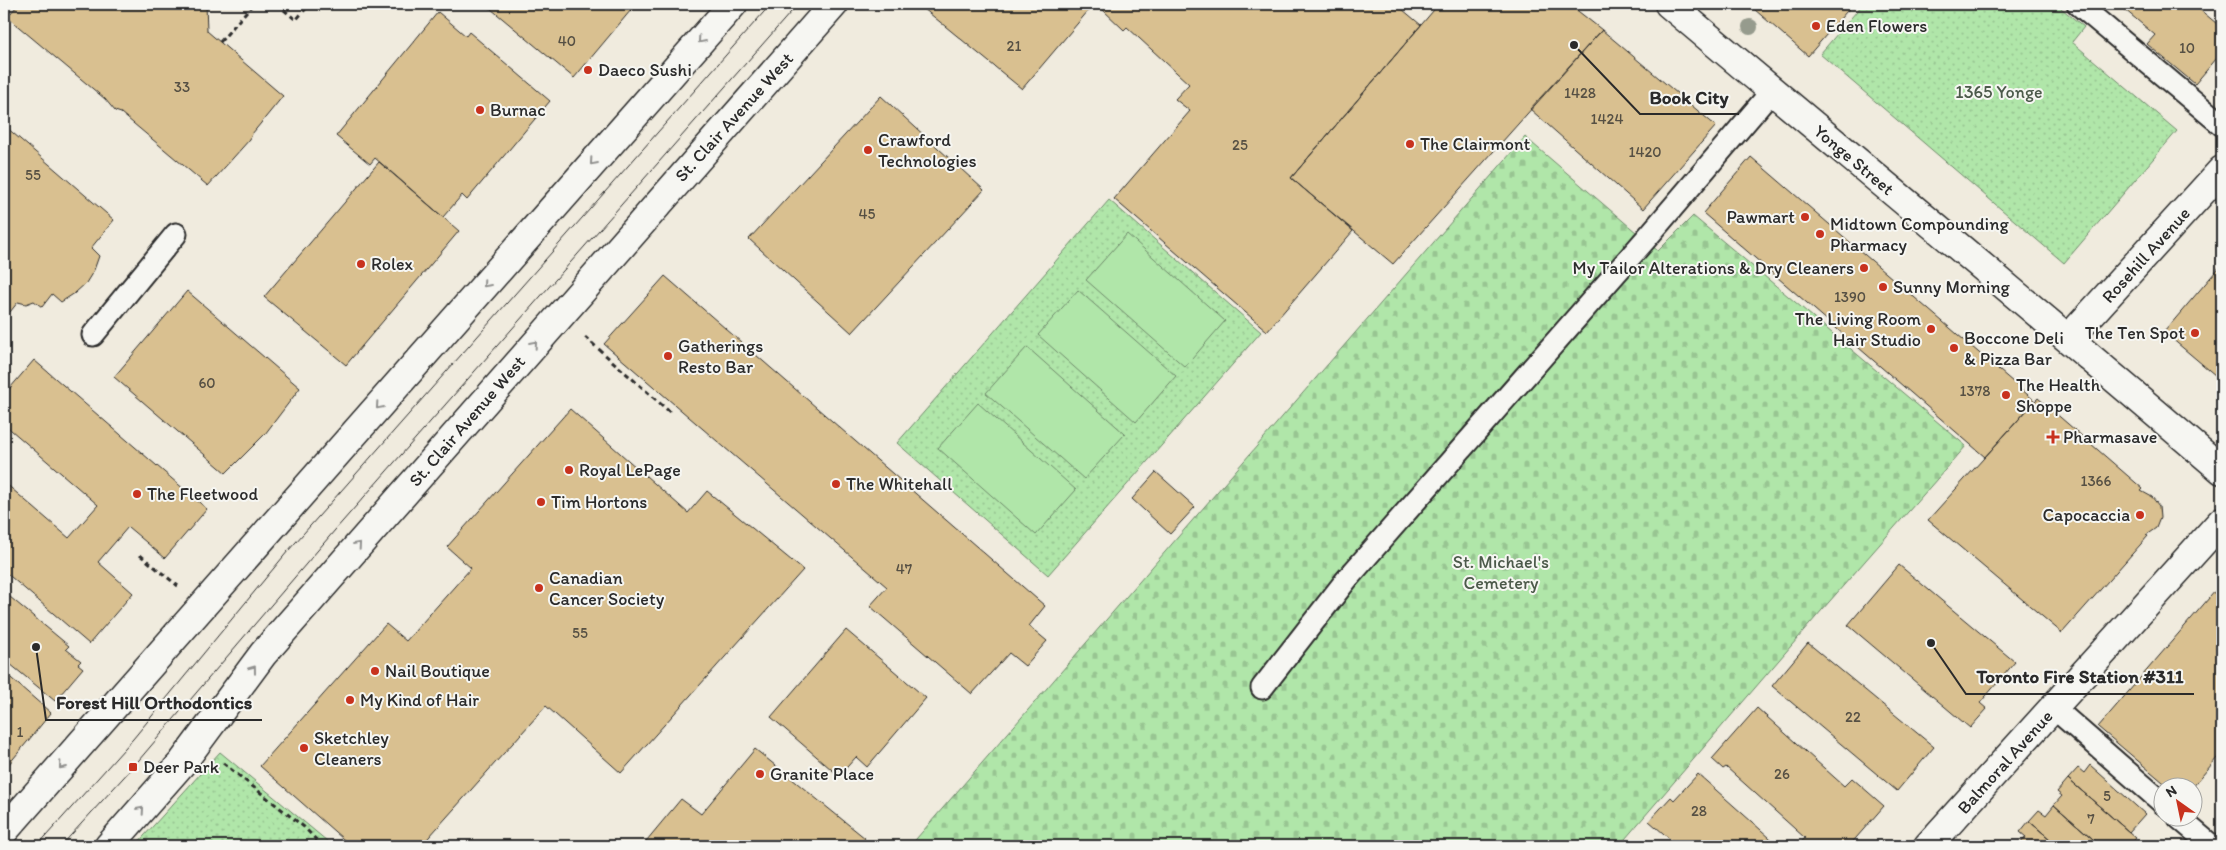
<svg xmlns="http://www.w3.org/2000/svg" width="2226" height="850" font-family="Itim,sans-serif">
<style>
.grass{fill:url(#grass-dots);stroke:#6e886a}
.cemetery{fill:url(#cemetery-stones);stroke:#6e886a}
.garden{fill:#b0e6a9;stroke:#6e886a}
.building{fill:#d9c090;stroke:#2b2b2b}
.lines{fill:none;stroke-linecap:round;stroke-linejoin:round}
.service-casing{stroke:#2b2b2b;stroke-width:25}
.minor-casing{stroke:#2b2b2b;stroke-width:31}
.secondary-casing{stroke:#2b2b2b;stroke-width:31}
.primary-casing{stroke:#2b2b2b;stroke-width:31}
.path{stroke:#2b2b2b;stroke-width:3;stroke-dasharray:5 4;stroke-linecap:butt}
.service{stroke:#f6f6f2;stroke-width:21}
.minor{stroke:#f6f6f2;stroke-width:28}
.secondary{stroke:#f6f6f2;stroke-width:28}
.primary{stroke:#f6f6f2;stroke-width:28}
.tram{stroke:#2b2b2b;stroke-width:1}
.tree{fill:#969b8d}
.oneway{stroke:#90908e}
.poi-dot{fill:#c8321e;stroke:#f6f6f2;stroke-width:2}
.labels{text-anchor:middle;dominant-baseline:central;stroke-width:4;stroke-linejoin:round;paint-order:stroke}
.number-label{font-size:15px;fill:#565044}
.poi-label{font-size:18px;fill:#2b2b2b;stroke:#f6f6f2;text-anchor:start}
.park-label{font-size:18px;fill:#4c5a4a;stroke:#f6f6f2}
.street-label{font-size:18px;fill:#2b2b2b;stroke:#f6f6f2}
.leader{fill:none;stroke:#2b2b2b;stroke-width:2}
.callout-dot{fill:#2b2b2b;stroke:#f6f6f2;stroke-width:2}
.callout-label{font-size:19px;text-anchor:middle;font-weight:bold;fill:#2b2b2b;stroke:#f6f6f2;stroke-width:4;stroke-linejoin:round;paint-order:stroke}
</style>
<defs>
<pattern id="grass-dots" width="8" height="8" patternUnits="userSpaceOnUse" patternTransform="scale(1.25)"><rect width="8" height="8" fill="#b0e6a9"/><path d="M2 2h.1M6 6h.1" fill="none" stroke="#98c592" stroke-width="1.8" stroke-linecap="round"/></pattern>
<pattern id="cemetery-stones" width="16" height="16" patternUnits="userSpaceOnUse" patternTransform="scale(1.25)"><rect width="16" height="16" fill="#b0e6a9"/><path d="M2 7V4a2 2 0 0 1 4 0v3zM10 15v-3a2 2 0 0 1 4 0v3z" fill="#98c592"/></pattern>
</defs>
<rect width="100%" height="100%" fill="#f0ebde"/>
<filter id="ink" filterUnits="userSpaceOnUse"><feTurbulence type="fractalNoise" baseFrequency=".02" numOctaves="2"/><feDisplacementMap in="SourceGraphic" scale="10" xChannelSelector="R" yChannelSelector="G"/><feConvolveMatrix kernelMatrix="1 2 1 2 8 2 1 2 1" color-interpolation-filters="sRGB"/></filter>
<g filter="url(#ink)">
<!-- grass -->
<path class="grass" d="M1863,4H2056L2084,27L2072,42L2177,131L2064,263L1820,54Z
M1109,200L1261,332L1048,575L897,443Z
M220,752L333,846H135Z"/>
<!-- cemetery -->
<path class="cemetery" d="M1525,137L1658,251L1693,216L1966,446L1822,610L1619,846H910Z"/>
<!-- garden -->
<path class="garden" d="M1127,234L1225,321L1185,367L1086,280Z
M1078,290L1176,376L1136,422L1038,335Z
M1027,347L1125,434L1084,479L986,393Z
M978,403L1076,490L1036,535L938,448Z"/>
<!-- building -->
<path class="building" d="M19,4H206L207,31L283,96L252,134L250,139L208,186L121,113L115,111L105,99L7,17Z
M485,4H636L574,78Z
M918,4H1094L1022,89Z
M1106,4H1396L1421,25L1291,178L1353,231L1267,331L1114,199L1190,111L1175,99L1189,84L1127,27L1124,30L1102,9Z
M1439,4H1569L1602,30L1393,264L1291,178Z
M1759,4H1853L1808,56L1754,9Z
M2118,4H2193L2222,28V52L2195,84L2147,44L2155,35Z
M438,12L466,36L469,32L550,101L467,200L462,195L443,217L375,158L370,164L336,136Z
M1602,30L1716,126L1643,209L1530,109Z
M881,96L984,190L852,333L749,239Z
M6,127L114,220L91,248L99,256L94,270L86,283L75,293L61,302L52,294L42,307L34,301L26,304L18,302L10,312L4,306V130Z
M1751,157L2035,401L1985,457L1703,213Z
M379,162L459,231L346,365L264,297Z
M2222,264V381L2164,332Z
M665,276L1045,606L1029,626L1047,641L1025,666L1009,653L972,694L870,606L887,587L604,344Z
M187,291L300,388L265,434L226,473L114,377Z
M34,360L207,509L165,558L128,527L98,562L133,593L89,644L4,571V482L69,538L98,505L4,424V395Z
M2038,398L2143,489L2141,491L2152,497L2159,506L2160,518L2156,528L2146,535L2148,536L2062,633L1928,520Z
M570,409L688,513L707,491L803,570L621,773L546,706L421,846H351L260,766L386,624L406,641L471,568L447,547Z
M1156,472L1195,507L1170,534L1132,499Z
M1899,565L2015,662L1980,703L1987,709L1970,728L1848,625Z
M2222,583V752L2192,788H2170L2098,727Z
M4,592L69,646L66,649L81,661L78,664L83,668L55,701L4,659Z
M846,630L926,698L867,767L856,757L839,776L771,717Z
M1808,643L1934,747L1897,791L1772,686Z
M4,672L51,713L4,770Z
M1757,708L1844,786L1852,778L1884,806L1849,846H1798L1805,838L1726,767L1723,769L1712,759Z
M755,749L865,838L859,846H642L681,799L701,814Z
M2090,765L2145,814L2129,832L2068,779L2078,768L2084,773Z
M1698,774L1779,846H1689L1685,843L1682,846H1678L1649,821L1671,797L1674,800Z
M2068,779L2136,838L2129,846H2101L2054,805L2062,796L2057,792Z
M2054,805L2101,846H2058L2029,821L2039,810L2046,815Z
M2029,821L2058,846H2018L2026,837L2020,832Z"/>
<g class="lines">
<defs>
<path id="service" d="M2078,4L2222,125
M93,335L176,234
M1262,688L1347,579L1645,240L1772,91
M2054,708L2164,804
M2179,818L2212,846"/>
<path id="minor" d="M2069,338L2222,170
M1928,846L2222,521"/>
<path id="secondary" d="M4,831L733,4
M109,846L182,763L263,654L834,4"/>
<path id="primary" d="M1669,4C1853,159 2040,313 2222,470"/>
</defs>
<!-- service casing -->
<use href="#service" class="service-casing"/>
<!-- minor casing -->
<use href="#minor" class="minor-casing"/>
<!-- secondary casing -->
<use href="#secondary" class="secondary-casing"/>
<!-- primary casing -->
<use href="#primary" class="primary-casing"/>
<!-- path -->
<path class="path" d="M277,4L296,20L310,4
M220,42L253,4
M585,337L671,413
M140,555L178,586
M223,763L304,827L322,846"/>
<!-- service -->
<use href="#service" class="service"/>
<!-- minor -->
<use href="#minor" class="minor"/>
<!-- secondary -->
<use href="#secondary" class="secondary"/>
<!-- primary -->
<use href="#primary" class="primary"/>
<!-- tram -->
<path class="tram" d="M37,846L133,739L288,551L771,4
M61,846L133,767L335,530L798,4"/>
</g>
<!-- trees -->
<circle class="tree" cx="1750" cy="27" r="8"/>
<!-- one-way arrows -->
<defs><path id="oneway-chevron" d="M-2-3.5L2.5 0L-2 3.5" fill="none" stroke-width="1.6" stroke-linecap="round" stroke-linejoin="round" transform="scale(1.25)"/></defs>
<g class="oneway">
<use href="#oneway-chevron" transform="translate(701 40) rotate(131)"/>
<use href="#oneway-chevron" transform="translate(593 162) rotate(131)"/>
<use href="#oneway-chevron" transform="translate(486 284) rotate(131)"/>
<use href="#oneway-chevron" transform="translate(534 344) rotate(-49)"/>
<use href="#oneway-chevron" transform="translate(379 406) rotate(131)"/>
<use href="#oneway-chevron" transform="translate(358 545) rotate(-49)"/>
<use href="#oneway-chevron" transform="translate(253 669) rotate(-53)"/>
<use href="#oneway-chevron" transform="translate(62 766) rotate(131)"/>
<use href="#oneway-chevron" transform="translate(141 810) rotate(-49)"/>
</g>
</g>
<!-- markers -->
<g class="poi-dot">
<circle cx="1816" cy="26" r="5"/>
<circle cx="588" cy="70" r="5"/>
<circle cx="480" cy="110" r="5"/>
<circle cx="1410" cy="144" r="5"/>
<circle cx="868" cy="150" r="5"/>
<circle cx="1805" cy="217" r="5"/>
<circle cx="1820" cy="234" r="5"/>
<circle cx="361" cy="264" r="5"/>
<circle cx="1864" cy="268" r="5"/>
<circle cx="1883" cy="287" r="5"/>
<circle cx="1931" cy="329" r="5"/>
<circle cx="2195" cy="333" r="5"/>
<circle cx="1954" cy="348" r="5"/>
<circle cx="668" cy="356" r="5"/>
<circle cx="2006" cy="395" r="5"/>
<path d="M2050.5 429.5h5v5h5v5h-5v5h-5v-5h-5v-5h5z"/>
<circle cx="569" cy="470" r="5"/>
<circle cx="836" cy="484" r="5"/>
<circle cx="137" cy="494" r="5"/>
<circle cx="541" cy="502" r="5"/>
<circle cx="2140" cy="515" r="5"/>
<circle cx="539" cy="588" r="5"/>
<circle cx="375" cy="671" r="5"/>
<circle cx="350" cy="700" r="5"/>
<circle cx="304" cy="748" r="5"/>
<rect x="128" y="762" width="10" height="10" rx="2.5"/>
<circle cx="760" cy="774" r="5"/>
</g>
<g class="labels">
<!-- number labels -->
<g class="number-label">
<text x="567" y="41">40</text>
<text x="1014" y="46">21</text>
<text x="2187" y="48">10</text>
<text x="182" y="87">33</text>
<text x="1580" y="93">1428</text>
<text x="1607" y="119">1424</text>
<text x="1240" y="145">25</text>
<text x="1645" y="152">1420</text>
<text x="33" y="175">55</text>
<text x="867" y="214">45</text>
<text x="1850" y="297">1390</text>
<text x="207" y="383">60</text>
<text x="1975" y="391">1378</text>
<text x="2096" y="481">1366</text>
<text x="904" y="569">47</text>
<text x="580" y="633">55</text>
<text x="1853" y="717">22</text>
<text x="20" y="732">1</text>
<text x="1782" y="774">26</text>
<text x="2107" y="796">5</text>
<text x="1699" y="811">28</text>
<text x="2091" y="819">7</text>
</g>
<!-- poi labels -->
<g class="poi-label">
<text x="1826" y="26">Eden Flowers</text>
<text x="598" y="70">Daeco Sushi</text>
<text x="490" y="110">Burnac</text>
<text x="878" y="140">Crawford<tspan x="878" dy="21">Technologies</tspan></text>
<text x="1420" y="144">The Clairmont</text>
<text x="1795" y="217" text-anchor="end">Pawmart</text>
<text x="1830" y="224">Midtown Compounding<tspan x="1830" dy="21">Pharmacy</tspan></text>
<text x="371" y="264">Rolex</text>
<text x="1854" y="268" text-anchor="end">My Tailor Alterations &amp; Dry Cleaners</text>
<text x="1893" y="287">Sunny Morning</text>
<text x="1921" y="319" text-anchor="end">The Living Room<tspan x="1921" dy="21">Hair Studio</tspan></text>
<text x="2185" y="333" text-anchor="end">The Ten Spot</text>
<text x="1964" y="338">Boccone Deli<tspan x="1964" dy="21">&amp; Pizza Bar</tspan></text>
<text x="678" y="346">Gatherings<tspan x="678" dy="21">Resto Bar</tspan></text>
<text x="2016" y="385">The Health<tspan x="2016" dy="21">Shoppe</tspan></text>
<text x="2063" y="437">Pharmasave</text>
<text x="579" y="470">Royal LePage</text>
<text x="846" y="484">The Whitehall</text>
<text x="147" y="494">The Fleetwood</text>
<text x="551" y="502">Tim Hortons</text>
<text x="2130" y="515" text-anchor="end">Capocaccia</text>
<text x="549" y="578">Canadian<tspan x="549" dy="21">Cancer Society</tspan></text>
<text x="385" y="671">Nail Boutique</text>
<text x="360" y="700">My Kind of Hair</text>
<text x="314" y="738">Sketchley<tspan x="314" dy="21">Cleaners</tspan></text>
<text x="143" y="767">Deer Park</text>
<text x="770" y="774">Granite Place</text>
</g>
<!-- park labels -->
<g class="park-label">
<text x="1999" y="92">1365 Yonge</text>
<text x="1501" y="562">St. Michael's<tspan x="1501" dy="21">Cemetery</tspan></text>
</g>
<!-- street labels -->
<g class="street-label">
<text transform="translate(734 117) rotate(-48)">St. Clair Avenue West</text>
<text transform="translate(1854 160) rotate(40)">Yonge Street</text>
<text transform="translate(2146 255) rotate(-48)">Rosehill Avenue</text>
<text transform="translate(467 421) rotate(-49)">St. Clair Avenue West</text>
<text transform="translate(2005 762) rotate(-48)">Balmoral Avenue</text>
</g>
</g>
<!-- callouts -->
<path class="leader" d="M1574 45L1640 114H1739M1931 643L1966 694H2194M36 647L46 720H262"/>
<g class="callout-dot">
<circle cx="1574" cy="45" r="5"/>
<circle cx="1931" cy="643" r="5"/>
<circle cx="36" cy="647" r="5"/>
</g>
<g class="callout-label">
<text x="1689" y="104">Book City</text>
<text x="2080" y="683">Toronto Fire Station #311</text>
<text x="154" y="709">Forest Hill Orthodontics</text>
</g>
<!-- margin -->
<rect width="2226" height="850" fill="none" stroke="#f6f6f2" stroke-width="20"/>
<rect x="10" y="10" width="2206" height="830" fill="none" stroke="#2b2b2b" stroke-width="2" filter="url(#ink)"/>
<!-- north arrow -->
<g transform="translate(2178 802) rotate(327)"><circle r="24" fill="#f6f6f2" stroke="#a5a5a2"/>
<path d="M0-4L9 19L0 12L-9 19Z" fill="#c8321e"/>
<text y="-8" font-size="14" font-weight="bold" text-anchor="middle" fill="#2b2b2b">N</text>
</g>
</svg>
